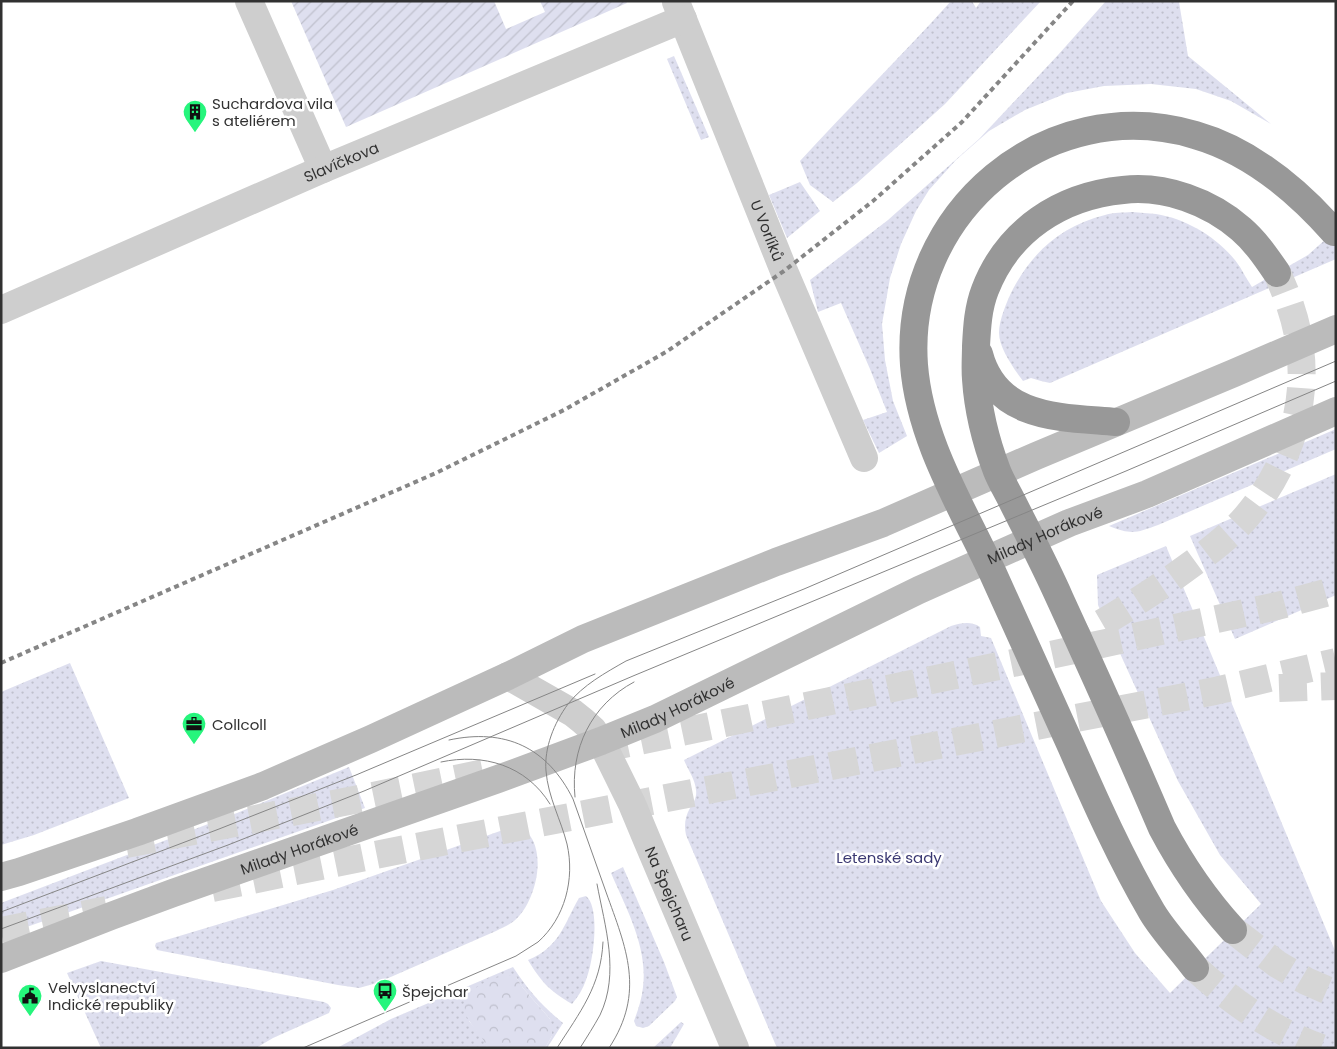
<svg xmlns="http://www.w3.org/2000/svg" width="1337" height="1049" font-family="Poppins,sans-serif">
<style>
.grass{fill:url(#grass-dots)}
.forest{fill:url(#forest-crowns)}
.garden{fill:url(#garden-furrows)}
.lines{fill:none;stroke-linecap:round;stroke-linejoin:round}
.highway-tunnel{stroke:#d6d6d6;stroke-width:28;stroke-dasharray:28 14;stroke-linecap:butt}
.street{stroke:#cecece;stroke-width:28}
.secondary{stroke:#bbb;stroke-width:28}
.highway{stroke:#989898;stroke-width:28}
.tram{stroke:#868686;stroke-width:1}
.rail{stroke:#868686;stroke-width:4;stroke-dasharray:5 4;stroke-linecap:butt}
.labels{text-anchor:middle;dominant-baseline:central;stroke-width:5;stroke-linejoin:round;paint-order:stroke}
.poi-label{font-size:15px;fill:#313131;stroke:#fff;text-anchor:start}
.street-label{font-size:15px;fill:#313131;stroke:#fff}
.park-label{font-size:15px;fill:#3b3972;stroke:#fff}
</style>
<defs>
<pattern id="grass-dots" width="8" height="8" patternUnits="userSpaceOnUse" patternTransform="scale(1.25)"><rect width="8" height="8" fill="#dedfef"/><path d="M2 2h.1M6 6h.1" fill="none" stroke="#bfc0cd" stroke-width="1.8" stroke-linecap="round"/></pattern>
<pattern id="forest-crowns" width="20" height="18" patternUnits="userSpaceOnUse" patternTransform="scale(1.25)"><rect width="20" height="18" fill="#dedfef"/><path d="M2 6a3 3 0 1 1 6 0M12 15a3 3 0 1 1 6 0" fill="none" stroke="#bfc0cd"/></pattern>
<pattern id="garden-furrows" width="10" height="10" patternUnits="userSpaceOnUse" patternTransform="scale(1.25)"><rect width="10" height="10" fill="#dedfef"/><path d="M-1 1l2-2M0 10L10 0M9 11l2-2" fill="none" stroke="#bfc0cd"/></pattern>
</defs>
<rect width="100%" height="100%" fill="#fff"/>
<!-- grass -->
<path class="grass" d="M951,1H972L976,8L981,1H1041L945,104L857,183L833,202L810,185L800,161C849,107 902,56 951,1Z
M1106,1H1177L1179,2L1188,56L1271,124L1231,101L1196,89L1151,84L1104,86L1067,93L1025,110L989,131L956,160L929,190L916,211L901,244L890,278L882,324L885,360L893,401L907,436L879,453L863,420L887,412L870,369L841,303L818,312L810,280L888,220L979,139L1058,55Z
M674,56L709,137L701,140L667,59Z
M800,182L820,211L787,238L769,195Z
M1132,212C1140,213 1148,213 1156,214C1188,219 1222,240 1240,267C1244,274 1248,281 1252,287L1308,255L1336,230V259L1050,383L1041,381L1031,378L1023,381C1014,369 999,348 999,333C999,320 1007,301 1013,289C1034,250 1062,226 1105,215C1114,212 1123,213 1132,212Z
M1336,429V449L1158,525C1136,533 1132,535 1109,526Z
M1336,474V595L1235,639L1190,536Z
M1166,546L1336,953V1048H777L686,835C684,825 685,817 690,808C694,802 697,797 696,790C695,779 688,770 684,760L951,626C962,623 971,621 980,627L981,636L991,638L1101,901L1135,953L1170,993L1261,904L1220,855L1178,781L1098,605L1097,575Z
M70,663L129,798L34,835L1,845V692Z
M349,767L365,808L21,929L1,938V903L237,813Z
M517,825C551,840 538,901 514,921C509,925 502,928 496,931L377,983L359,988L338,985L157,950L155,946L156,943L333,890Z
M623,867L664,962L677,997L675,1001L649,1026L643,1028L636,1026L634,1021C638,1010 642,999 643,987C648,947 626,908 611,873Z
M586,896C601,908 593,964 586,980C583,989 578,997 572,1004C549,990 542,983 528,960C560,947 564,924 579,898Z
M101,961L324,1002L328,1004L331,1008L329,1013L273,1038L256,1048H101L67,973Z
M513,967C528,990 542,1006 563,1023L547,1048H545L552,1036L550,1019L523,988L516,977L469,1021L485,1040L487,1048H337L391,1019Z
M681,1022L684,1024L670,1048H653Z"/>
<!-- forest -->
<path class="forest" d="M508,975L516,977L523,988L550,1019L552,1025V1036L545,1048H487C483,1036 476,1032 470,1022C451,995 486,979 508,975Z"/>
<!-- garden -->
<path class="garden" d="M291,1H494L506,29L545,12L540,1H626L627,3L346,127Z"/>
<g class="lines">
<!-- highway-tunnel -->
<path class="highway-tunnel" d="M1065,643C1102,625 1137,602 1171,579C1197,560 1226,541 1247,516C1286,470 1308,409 1300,348C1297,322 1288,297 1277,273
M1279,688L1336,686
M600,749L1032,659L1277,606L1336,590
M126,844L359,799L494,771
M212,888L370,856L1215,691L1336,662
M1233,930L1277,964L1306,981L1336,994
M1,931L107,910
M1195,968C1232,1002 1273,1031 1321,1048"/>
<!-- street -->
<g class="street">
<path d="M249,1L323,169"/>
<path id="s1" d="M676,2L784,271L864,458"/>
<path id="s2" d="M1,310L323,169L683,19"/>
<path id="s3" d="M508,676L573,713L583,721L593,730L601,741L632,804L647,840L735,1048"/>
</g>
<!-- secondary -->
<g class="secondary">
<path d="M1,877L19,872L137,832L263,786L371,739L508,676L583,639L776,562L883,523L1036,456L1234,373L1336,329"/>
<path id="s4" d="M1,959L111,916L173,893L498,779L601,741L655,719L919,590L1069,523L1147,494L1336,411"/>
</g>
<!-- highway -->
<path class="highway" d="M979,354C996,420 1061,417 1116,422
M1233,930C1204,898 1182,866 1162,828C1129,751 1095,675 1060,599C1045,565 1028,533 1012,501C1007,491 1001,481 997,471C986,442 978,410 976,379C975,368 976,357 976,346C977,327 978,308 985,290C1008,230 1061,196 1123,190C1165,185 1210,202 1241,229C1256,242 1266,257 1277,273
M1195,968C1181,949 1164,932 1152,912C1121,859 1096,803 1071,746C1046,690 1020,634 995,578C964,510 920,442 914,365C903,213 1047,91 1195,135C1251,151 1296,189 1334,232"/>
<!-- tram -->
<path class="tram" d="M449,740C505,728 547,747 573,799C584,830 595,861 606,892C626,948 646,992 609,1048
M441,762C483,753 526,765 550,804
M575,797C570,749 591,705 634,682
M1,912L219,829L356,775L595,674
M1,929L228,845L364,791L633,676L1126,471L1336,381
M303,1048L516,956C523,951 531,947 538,942C565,918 575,879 567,844C561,820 548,797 546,771C544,748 554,723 568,704C583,685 605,673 626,661L804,589L1336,361
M557,1048C580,1012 601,986 603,942
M580,1048C587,1037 594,1026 600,1015C620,973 605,927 597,884"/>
<!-- rail -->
<path class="rail" d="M1,663L436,473L564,410L666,352L784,271L873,201L962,122L1073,1"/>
</g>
<!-- icons -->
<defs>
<symbol id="building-pin" viewBox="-11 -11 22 30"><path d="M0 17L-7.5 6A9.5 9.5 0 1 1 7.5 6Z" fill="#26f57c" stroke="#fff"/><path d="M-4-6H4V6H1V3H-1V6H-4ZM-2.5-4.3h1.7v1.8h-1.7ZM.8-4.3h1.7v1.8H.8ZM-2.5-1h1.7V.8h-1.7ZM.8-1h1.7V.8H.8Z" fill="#111"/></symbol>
<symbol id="office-pin" viewBox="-11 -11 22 30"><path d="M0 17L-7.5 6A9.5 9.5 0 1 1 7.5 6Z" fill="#26f57c" stroke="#fff"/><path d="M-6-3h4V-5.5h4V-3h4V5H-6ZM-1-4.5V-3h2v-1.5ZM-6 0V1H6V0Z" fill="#111"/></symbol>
<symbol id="bus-pin" viewBox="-11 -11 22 30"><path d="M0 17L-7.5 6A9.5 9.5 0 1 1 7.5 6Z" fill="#26f57c" stroke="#fff"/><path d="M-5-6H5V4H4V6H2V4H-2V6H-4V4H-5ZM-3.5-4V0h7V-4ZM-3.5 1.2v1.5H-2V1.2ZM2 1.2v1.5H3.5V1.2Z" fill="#111"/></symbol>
<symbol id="civic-pin" viewBox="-11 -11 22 30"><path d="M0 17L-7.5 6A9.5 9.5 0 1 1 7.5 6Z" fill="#26f57c" stroke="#fff"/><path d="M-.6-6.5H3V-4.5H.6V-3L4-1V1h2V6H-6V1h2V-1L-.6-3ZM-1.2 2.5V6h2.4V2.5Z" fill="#111"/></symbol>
</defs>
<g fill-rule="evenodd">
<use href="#building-pin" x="181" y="98" width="28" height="38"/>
<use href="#office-pin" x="180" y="710" width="28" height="38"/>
<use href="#bus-pin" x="371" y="977" width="28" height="38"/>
<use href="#civic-pin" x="16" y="982" width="28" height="38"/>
</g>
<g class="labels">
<!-- poi labels -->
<g class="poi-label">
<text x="212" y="103">Suchardova vila<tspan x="212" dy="17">s ateliérem</tspan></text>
<text x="212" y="724">Collcoll</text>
<text x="48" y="987">Velvyslanectví<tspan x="48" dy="17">Indické republiky</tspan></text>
<text x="402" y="991">Špejchar</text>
</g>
<!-- street labels -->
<g class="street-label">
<text stroke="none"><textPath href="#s2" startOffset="371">Slavíčkova</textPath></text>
<text stroke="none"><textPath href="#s1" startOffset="246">U Vorlíků</textPath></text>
<text stroke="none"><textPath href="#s4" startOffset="1128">Milady Horákové</textPath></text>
<text stroke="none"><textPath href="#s4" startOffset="722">Milady Horákové</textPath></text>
<text stroke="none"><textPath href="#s4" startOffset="318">Milady Horákové</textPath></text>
<text stroke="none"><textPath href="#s3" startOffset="282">Na Špejcharu</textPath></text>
</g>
<!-- park labels -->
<g class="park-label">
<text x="889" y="857">Letenské sady</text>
</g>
</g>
<!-- border -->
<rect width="1337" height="1049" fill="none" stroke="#313131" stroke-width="5"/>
</svg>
